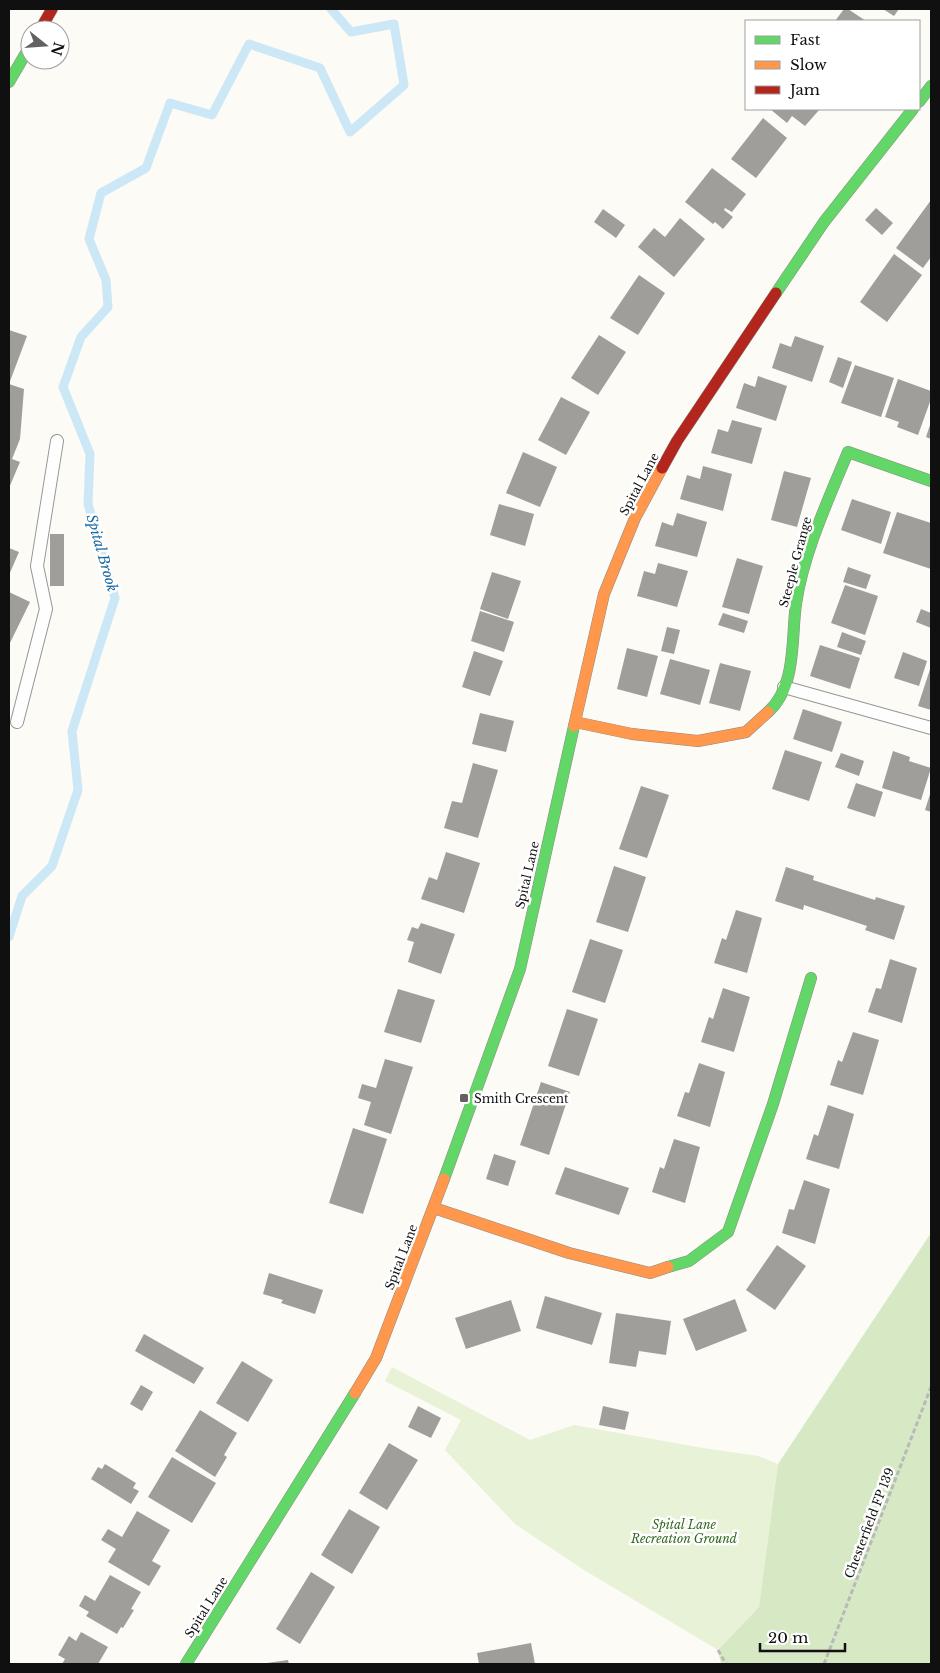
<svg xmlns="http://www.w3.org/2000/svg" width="940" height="1673" font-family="'Libre Baskerville',serif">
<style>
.green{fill:#e7f2d6}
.forest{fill:#d7e9c4}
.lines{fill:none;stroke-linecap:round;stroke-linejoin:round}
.stream{stroke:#cce8f6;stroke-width:9}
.building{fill:#a09e9b}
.lane-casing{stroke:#969694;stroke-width:14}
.fast-casing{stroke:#8d8c8a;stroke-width:12}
.slow-casing{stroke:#8d8c8a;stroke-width:12}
.jam-casing{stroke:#8d8c8a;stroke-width:12}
.path{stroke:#b9b9b8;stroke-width:3;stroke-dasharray:5 2.5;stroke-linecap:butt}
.lane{stroke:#fffefe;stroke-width:12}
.fast{stroke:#63d668;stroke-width:11}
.slow{stroke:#ff974d;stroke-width:11}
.jam{stroke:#b3261e;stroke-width:11}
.poi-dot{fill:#636260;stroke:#fff;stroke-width:2}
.labels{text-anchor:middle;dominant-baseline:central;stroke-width:5;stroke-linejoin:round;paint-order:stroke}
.street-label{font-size:12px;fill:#101010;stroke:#fff}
.poi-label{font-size:12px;fill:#101010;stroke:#fff;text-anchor:start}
.park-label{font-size:12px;font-style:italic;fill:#316820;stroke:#fff}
.water-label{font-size:14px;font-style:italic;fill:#1969a1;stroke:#fff}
</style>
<rect width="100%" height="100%" fill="#fcfbf6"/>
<!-- green -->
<path class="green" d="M392,1367L530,1440L574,1425L703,1448L758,1456L778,1464L759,1607L718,1650L584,1570L515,1524L445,1450L461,1420L385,1381Z"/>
<!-- forest -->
<path class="forest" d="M931,1233V1664H721L718,1650L759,1607L778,1464Z"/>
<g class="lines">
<!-- stream -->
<path class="stream" d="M9,937L22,896L52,866L78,790L72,731L115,598L88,504L90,454L63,387L81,337L108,307L106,280L89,239L101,193L146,168L170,103L212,115L249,44L320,68L350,132L404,85L394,24L351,32L331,9"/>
</g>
<!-- building -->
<path class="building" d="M844,9H848L866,21H835Z
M883,9H899L894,16Z
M770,109H820L805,126L792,116L787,123Z
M763,118L787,138L756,178L731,159Z
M712,168L746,194L732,212L725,208L724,210L733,217L723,229L715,222L713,224L685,202Z
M931,200V257L923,268L896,248Z
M876,208L893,223L882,235L865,220Z
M603,209L625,225L616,238L594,222Z
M680,218L705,239L674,277L638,247L654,228L665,237Z
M894,254L922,275L887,322L860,302Z
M639,275L665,293L638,335L610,318Z
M9,330L27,336L9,384L24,389L20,439L12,459L20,462L9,488Z
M599,335L626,352L598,395L571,378Z
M795,336L824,346L812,382L772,368L780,343L791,347Z
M838,357L852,362L843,388L829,382Z
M855,365L894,378L881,417L841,403Z
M758,376L787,386L776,421L736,408L744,383L755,387Z
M898,379L931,391V399L918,435L897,427L899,422L885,417Z
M561,397L590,412L566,455L538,440Z
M732,420L762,428L752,464L711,453L718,429L728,432Z
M931,422V439L926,437Z
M523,452L557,467L540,507L506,493Z
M703,466L732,474L723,511L680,499L687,475L700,479Z
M784,471L811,478L797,527L771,520Z
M852,499L891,512L881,544L841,530Z
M499,504L534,514L525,546L490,535Z
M897,512L931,523V569L883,553Z
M677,513L707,522L697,557L655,546L662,522L673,526Z
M50,534H64V586H50Z
M9,548L19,552L9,575Z
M737,558L763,566L749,614L722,607Z
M658,563L688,571L677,607L637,596L644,571L655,574Z
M848,567L871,575L866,589L843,582Z
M492,572L521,581L508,619L480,609Z
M845,585L878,596L865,635L831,623Z
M9,592L30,602L9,645Z
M921,609L931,613V628L916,622Z
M480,611L514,622L504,652L471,641Z
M723,613L748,621L744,633L718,625Z
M667,627L680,630L674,654L661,651Z
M842,632L866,641L861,655L837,647Z
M820,645L860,658L850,689L810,676Z
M627,648L658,656L647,697L617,689Z
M474,651L503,661L490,696L462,687Z
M903,652L927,661L919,686L894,678Z
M670,659L710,670L700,705L660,694Z
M720,663L751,671L740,711L709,703Z
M931,666V710L918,706Z
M803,709L842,722L832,752L793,739Z
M480,713L514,721L506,752L472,744Z
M785,750L822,762L809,801L772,789Z
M893,751L910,757L909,761L931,768L921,800L882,788Z
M841,753L864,761L859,776L835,767Z
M473,763L498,770L478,838L444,828L452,801L462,803Z
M856,783L883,792L875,817L847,808Z
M641,786L669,795L647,858L619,849Z
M931,791V812L925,810Z
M446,852L480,863L464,913L421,899L429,877L437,880Z
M614,866L646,877L628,932L596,922Z
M786,867L814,876L813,880L875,900L876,897L905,906L894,940L865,930L867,926L804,905L803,910L775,901Z
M736,910L762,918L747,973L714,963L722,938L726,940Z
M421,923L455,934L441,974L408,962L414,942L407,940L412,927L418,929Z
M590,939L623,950L605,1003L572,992Z
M890,959L917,968L902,1023L868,1012L876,988L881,989Z
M723,988L750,997L734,1052L701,1042L709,1017L713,1019Z
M398,989L435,1000L421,1043L384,1032Z
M567,1009L598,1019L579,1076L548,1066Z
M853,1032L879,1040L863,1095L830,1085L838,1060L842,1062Z
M385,1059L413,1067L391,1134L364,1125L371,1102L358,1098L362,1084L376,1088Z
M699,1063L725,1072L710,1127L677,1116L685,1092L689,1093Z
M541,1082L570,1092L549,1155L520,1145Z
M828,1105L854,1114L839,1169L806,1159L814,1134L818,1136Z
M353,1128L387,1139L363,1214L329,1203Z
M674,1139L700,1147L685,1203L652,1192L660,1167L664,1169Z
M494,1154L516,1161L508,1186L486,1179Z
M565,1167L629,1188L619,1215L555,1194Z
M804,1180L830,1189L815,1244L782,1233L789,1209L794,1210Z
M777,1245L806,1266L775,1310L746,1290Z
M269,1273L323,1290L315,1314L281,1303L283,1300L263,1294Z
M545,1296L602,1313L592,1345L536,1328Z
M735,1299L747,1331L696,1351L683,1319Z
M511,1300L521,1331L466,1349L455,1318Z
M616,1313L671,1321L666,1355L639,1351L636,1367L609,1363Z
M144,1334L204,1368L194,1384L135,1351Z
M242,1361L273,1380L248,1422L216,1403Z
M141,1385L153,1392L142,1411L130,1404Z
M418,1406L441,1418L431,1438L408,1427Z
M603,1406L629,1412L625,1430L599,1425Z
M200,1410L237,1433L224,1455L227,1457L215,1477L175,1451Z
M389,1443L418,1460L387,1510L359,1493Z
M172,1457L216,1483L192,1523L148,1497Z
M105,1464L136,1483L133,1488L139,1491L131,1504L91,1479L98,1467L102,1469Z
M349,1509L380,1527L352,1574L321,1555Z
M137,1511L170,1530L152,1561L161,1566L149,1586L108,1562L116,1549L101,1540L108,1529L122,1537Z
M311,1572L335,1587L300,1644L276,1629Z
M110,1575L141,1592L131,1609L134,1610L123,1628L121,1627L117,1634L86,1616L89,1612L79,1606L85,1595L95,1601Z
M81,1632L108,1647L98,1664H62L65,1659L58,1655L69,1636L76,1641Z
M531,1643L535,1664H479L477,1653Z
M288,1660L289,1664H267V1663Z"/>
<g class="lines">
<defs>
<path id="lane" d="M784,687L931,728
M17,722L46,609L37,566L57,441"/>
<path id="fast" d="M9,82L30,46
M919,102L931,86
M776,293L824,222L913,109
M768,712C797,686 791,639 796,604C803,554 829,498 848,452L931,481
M444,1179L520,969L574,726
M668,1267L689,1261L728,1232L773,1104L811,978
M186,1664L355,1393"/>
<path id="slow" d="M575,722L632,734L698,741L746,732L768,712
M574,726L604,594L635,518L662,468
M434,1208L569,1253L650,1273L668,1267
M355,1393L376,1358L444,1179"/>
<path id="jam" d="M40,30L52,9
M662,468L677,441L776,293"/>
</defs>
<!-- lane casing -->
<use href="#lane" class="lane-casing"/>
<!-- fast casing -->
<use href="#fast" class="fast-casing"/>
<!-- slow casing -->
<use href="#slow" class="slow-casing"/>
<!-- jam casing -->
<use href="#jam" class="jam-casing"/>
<!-- path -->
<path class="path" d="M718,1650L726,1664
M824,1664L931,1387"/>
<!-- lane -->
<use href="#lane" class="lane"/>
<!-- fast -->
<use href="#fast" class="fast"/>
<!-- slow -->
<use href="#slow" class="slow"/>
<!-- jam -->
<use href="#jam" class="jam"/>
</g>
<!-- markers -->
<rect class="poi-dot" x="459" y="1093" width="10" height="10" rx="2.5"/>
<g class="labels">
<!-- street labels -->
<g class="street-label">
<text transform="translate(639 484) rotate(-62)">Spital Lane</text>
<text transform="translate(795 562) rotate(-75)">Steeple Grange</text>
<text transform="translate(527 875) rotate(-77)">Spital Lane</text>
<text transform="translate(401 1257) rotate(-69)">Spital Lane</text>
<text transform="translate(869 1523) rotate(-69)">Chesterfield FP 139</text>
<text transform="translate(206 1607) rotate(-58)">Spital Lane</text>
</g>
<!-- poi labels -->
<g class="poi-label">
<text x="474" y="1098">Smith Crescent</text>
</g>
<!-- park labels -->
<g class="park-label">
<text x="684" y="1524">Spital Lane<tspan x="684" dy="14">Recreation Ground</tspan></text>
</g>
<!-- water labels -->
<g class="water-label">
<text transform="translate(102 553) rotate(74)">Spital Brook</text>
</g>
</g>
<!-- border -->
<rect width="940" height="1673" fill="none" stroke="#101010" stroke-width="20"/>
<!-- legend -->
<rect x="745" y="20" width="175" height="90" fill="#ffffff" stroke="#9f9f9f"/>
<rect x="755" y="36" width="25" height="8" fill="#63d668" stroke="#9f9f9f"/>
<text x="790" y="45" font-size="15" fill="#101010">Fast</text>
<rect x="755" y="61" width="25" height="8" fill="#ff974d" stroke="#9f9f9f"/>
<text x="790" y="70" font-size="15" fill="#101010">Slow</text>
<rect x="755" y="86" width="25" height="8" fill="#b3261e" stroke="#9f9f9f"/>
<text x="790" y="95" font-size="15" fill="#101010">Jam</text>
<!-- north arrow -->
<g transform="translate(45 45) rotate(107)"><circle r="24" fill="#ffffff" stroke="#9f9f9f"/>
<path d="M0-4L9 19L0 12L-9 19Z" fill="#636260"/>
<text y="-8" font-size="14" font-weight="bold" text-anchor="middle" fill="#101010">N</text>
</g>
<!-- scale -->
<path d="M760 1643v8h85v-8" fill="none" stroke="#101010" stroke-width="2.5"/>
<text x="768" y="1643" font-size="15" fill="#101010" stroke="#ffffff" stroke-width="4" paint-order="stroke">20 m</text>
</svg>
